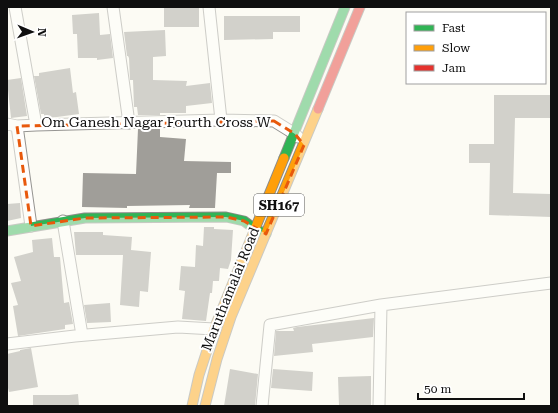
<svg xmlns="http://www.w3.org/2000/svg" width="558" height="413" font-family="'Roboto Serif',serif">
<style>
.building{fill:#a09e99}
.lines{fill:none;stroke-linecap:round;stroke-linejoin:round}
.street-casing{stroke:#969592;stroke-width:13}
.fast-casing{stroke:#8c8c89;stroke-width:11}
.slow-casing{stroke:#8c8c89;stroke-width:11}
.jam-casing{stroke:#8c8c89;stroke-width:11}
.street{stroke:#fffefd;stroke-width:11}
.fast{stroke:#30b455;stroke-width:9}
.slow{stroke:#ff9f0a;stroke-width:9}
.jam{stroke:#e5322d;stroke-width:9}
.marked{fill:none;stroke:#e8590c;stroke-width:3;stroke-dasharray:8 5;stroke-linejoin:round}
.labels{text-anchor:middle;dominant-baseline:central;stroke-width:4;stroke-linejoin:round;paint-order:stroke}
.shield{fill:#fff;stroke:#575757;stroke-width:1}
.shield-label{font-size:13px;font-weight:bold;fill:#0f0f0f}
.street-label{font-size:14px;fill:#0f0f0f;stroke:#fff}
</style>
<rect width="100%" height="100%" fill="#fcfbf4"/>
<!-- building -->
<path class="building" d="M164,7H199V27H164Z
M99,13L100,35L110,34L113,58L97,60V58H78L77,34H73L72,15Z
M224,16H300V32H273V39L224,40Z
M165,30L166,56L153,57V80L187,81L186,86L210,83L212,103L186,106V113H160V115H138L137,107H134L133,80H130L129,58L128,56H127L124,32Z
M70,68L73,93L76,92L79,114L57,117L44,118V114H41L34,76H39V73Z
M21,78L27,116L11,118L7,80Z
M494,95H551V118H515L513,193L551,194V217L489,215L490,163H469V144H494Z
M138,129H160V137L186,139L184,161L231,162V173H217L215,208H189L190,205L127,206V208L82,207L83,173L136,174Z
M20,203L21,218L7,221V204Z
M204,227H214V229L233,230L231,260L228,269L220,268L219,281H213L212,293H210L206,321L182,319L185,291L179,290L181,266L195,267L196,245L203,246Z
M74,232H103V235L132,237L131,250L151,252L148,292L140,291L139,307L120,305L123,255H76Z
M52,238L54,257H60L64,303L69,302L73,324L65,325V329L18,336L13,306L18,305L11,283L21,281L14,257L33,252L32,240Z
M110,303L111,322L87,323L84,305Z
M374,318L373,337L312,344L313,352L274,356L276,331H294L293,328L297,327Z
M31,348L38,387L9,392L7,384V354L20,351V350Z
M230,369L258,374L255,406H224Z
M273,369L313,372L312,391L271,388Z
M371,376V406H339L338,377Z
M78,394L79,406H33V395H69Z"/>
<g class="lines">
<defs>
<path id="street" d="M15,7L36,125L221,120L274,121L295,134L298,137
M113,7L129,123
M209,7L221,120
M7,124L17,126L36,125
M17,126L31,226
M63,221L82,335
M7,344L75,336L178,327L214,329
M262,406L270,325L381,305L551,283
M379,406L381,305"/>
<path id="fast" d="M284,158L345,7
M7,231L85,218L226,217L244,221L255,229L266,234"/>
<path id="slow" d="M192,406L199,375L214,329L284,158
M205,406L217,359L231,317L318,109"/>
<path id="jam" d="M318,109L360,7"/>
</defs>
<!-- street casing -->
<use href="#street" class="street-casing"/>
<!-- fast casing -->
<use href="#fast" class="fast-casing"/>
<!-- slow casing -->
<use href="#slow" class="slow-casing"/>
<!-- jam casing -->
<use href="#jam" class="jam-casing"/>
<!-- street -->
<use href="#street" class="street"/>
<!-- fast -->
<use href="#fast" class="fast"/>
<!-- slow -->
<use href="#slow" class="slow"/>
<!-- jam -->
<use href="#jam" class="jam"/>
</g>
<!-- marked area -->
<path d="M0 0H558V413H0ZM274,121L295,134L304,145L266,234L244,221L226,217L85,218L31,226L17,126Z" fill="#fcfbf4" fill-opacity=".55" fill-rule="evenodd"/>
<path class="marked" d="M274,121L295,134L304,145L266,234L244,221L226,217L85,218L31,226L17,126Z"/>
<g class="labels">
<!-- shield labels -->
<rect class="shield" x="254" y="194" width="50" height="22" rx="3"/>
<g class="shield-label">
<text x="279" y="205">SH167</text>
</g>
<!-- street labels -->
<g class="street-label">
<text x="156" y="122">Om Ganesh Nagar Fourth Cross W</text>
<text transform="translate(230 289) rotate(-68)">Maruthamalai Road</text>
</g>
</g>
<!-- border -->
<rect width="558" height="413" fill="none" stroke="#0f0f0f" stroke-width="16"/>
<!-- legend -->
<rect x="406" y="12" width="140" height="72" fill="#ffffff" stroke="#9f9f9f"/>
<rect x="414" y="25" width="20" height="6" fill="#30b455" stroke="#9f9f9f"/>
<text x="442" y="32" font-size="12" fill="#0f0f0f">Fast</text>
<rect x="414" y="45" width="20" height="6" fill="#ff9f0a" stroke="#9f9f9f"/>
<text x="442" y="52" font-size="12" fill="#0f0f0f">Slow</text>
<rect x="414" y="65" width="20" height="6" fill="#e5322d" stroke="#9f9f9f"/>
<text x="442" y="72" font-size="12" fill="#0f0f0f">Jam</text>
<!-- north arrow -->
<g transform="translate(32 32) rotate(92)" stroke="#ffffff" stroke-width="3" paint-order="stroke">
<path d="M0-3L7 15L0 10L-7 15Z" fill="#0f0f0f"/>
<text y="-6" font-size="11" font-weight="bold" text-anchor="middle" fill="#0f0f0f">N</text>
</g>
<!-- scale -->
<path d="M418 393v6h106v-6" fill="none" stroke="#0f0f0f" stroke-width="2"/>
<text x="424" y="393" font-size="12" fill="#0f0f0f" stroke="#ffffff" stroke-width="3" paint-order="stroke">50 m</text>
</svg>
